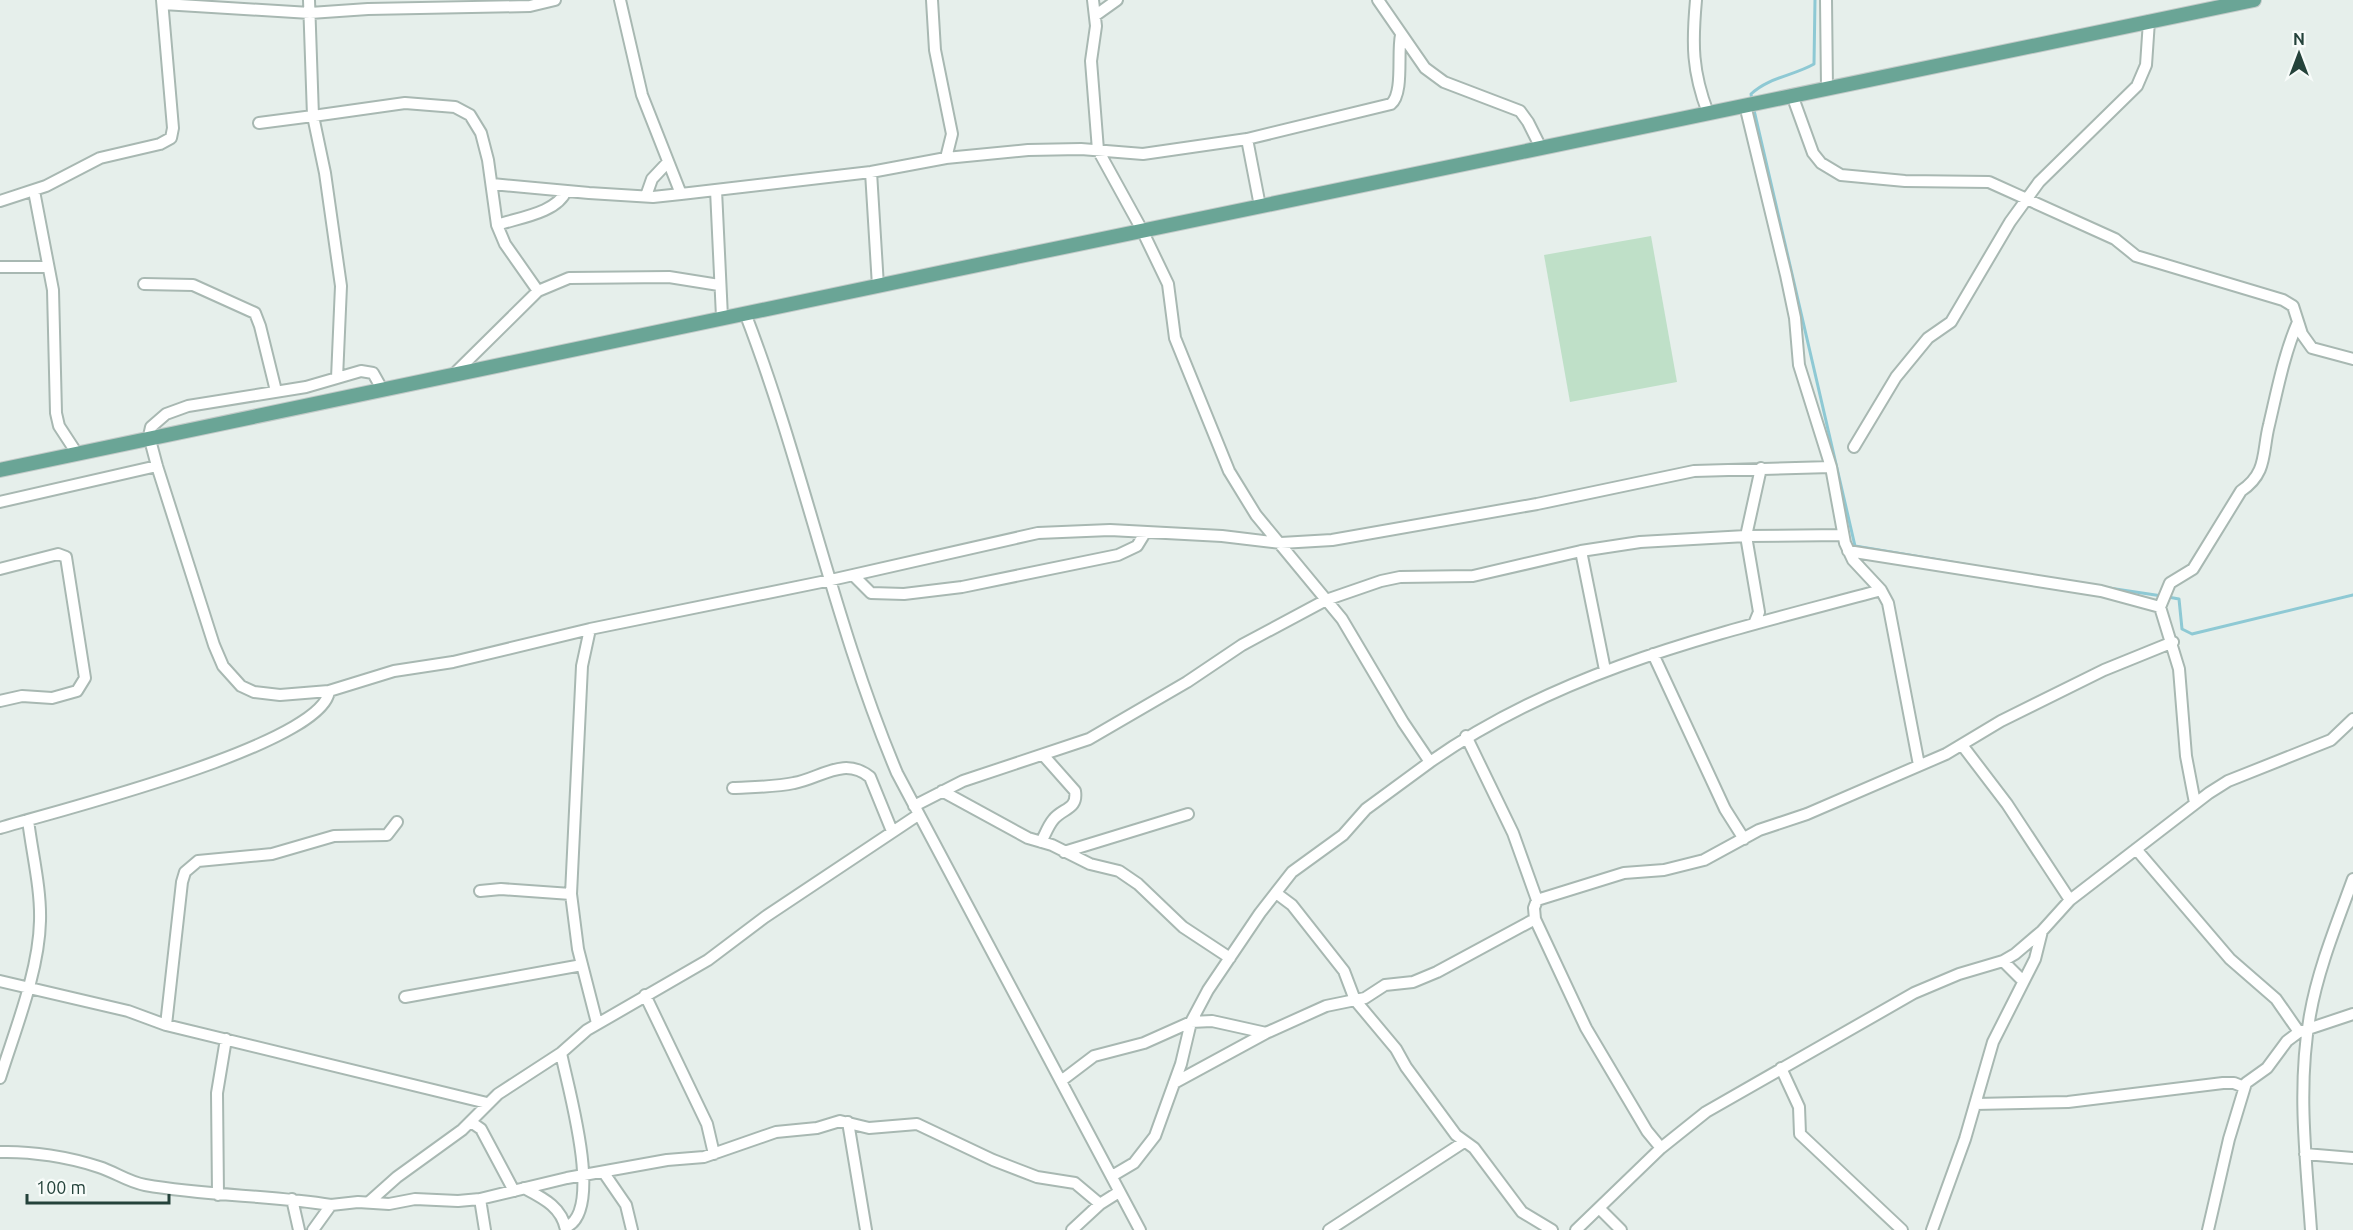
<svg xmlns="http://www.w3.org/2000/svg" width="2353" height="1230" font-family="Ubuntu,sans-serif">
<style>
.green{fill:#bfe0c8}
.lines{fill:none;stroke-linecap:round;stroke-linejoin:round}
.stream{stroke:#8ec9d4;stroke-width:3}
.minor-casing{stroke:#a8b8b2;stroke-width:14}
.major-casing{stroke:#c2cac8;stroke-width:16}
.minor{stroke:#fff;stroke-width:10}
.major{stroke:#6aa596;stroke-width:14}
</style>
<rect width="100%" height="100%" fill="#e6efeb"/>
<!-- green -->
<path class="green" d="M1651,236L1677,382L1570,402L1544,255Z"/>
<g class="lines">
<!-- stream -->
<path class="stream" d="M1752,100L1751,94C1769,77 1793,76 1814,64L1815,0
M1754,110L1855,546L1969,565
M2109,588L2162,596
M2168,597L2179,599L2182,629L2192,634L2353,595"/>
<defs>
<path id="minor" d="M309,0L313,116L405,103L455,107L470,115L481,133L488,160L497,225L505,244L538,291
M620,0L642,95L681,194L871,172L946,158L1028,150L1081,149L1143,154L1247,139L1391,104C1404,93 1397,53 1401,35
M932,0L935,50L952,134L946,158
M1093,0L1096,26L1091,61L1098,150L1142,230L1168,284L1175,338L1229,471L1256,515L1342,619L1403,722L1430,762L1366,809L1343,835L1292,872L1260,913L1208,990L1191,1022L1181,1064L1155,1136L1134,1163L1112,1176
M1378,0L1425,68L1444,82L1520,111L1528,122L1541,148
M1696,0C1692,44 1692,71 1708,113
M1826,0L1827,88
M163,4L310,13L368,9L530,6L555,0
M1096,15L1117,0
M1792,95L1813,153L1821,163L1841,175L1905,181L1989,182L2115,239L2136,256L2283,300L2293,306L2302,334L2312,348L2353,359
M1745,105L1786,275L1795,318L1799,365L1831,467L1845,543L1853,560L1881,590L1888,603L1919,765
M259,123L313,116L325,173L341,286L337,378L361,371L373,373L382,389
M1247,139L1260,206
M871,172L878,286
M492,184L589,193L653,197L681,194
M716,190L722,317
M34,191L53,290L56,413L59,426L76,452
M646,196L652,179L668,162
M0,201L46,186L100,158L160,144L171,138L173,128L162,0
M497,225C517,218 557,213 566,191
M0,267H48
M144,284L193,285L255,313L260,326L276,391
M745,313C803,463 834,624 897,773L1140,1230
M454,374L538,291L569,278L669,277L719,285
M337,378L306,387L188,406L166,414L151,427L149,436L157,466L214,645L223,666L241,686L254,692L280,695L329,691L394,671L453,662L590,629L831,580L1038,533L1110,530L1222,536L1281,543L1332,540L1537,504L1694,471L1831,467
M1854,447L1896,377L1928,338L1951,322L2010,222L2039,182L2137,86L2146,65L2149,21
M0,502L157,466
M1581,551L1605,670
M1848,551L2101,591L2160,607L2179,669L2186,756L2195,803
M0,569L58,554L66,557L85,678L77,691L52,698L22,696L0,701
M853,575L871,593L904,594L962,587L1118,555L1137,546L1145,533
M2160,607L2170,583L2193,569L2241,491C2268,473 2262,452 2269,425C2277,391 2284,354 2298,322
M1754,624L1759,612L1746,536L1761,468
M590,629L582,666L571,894L578,949L597,1023
M1653,654L1725,809L1744,839
M1466,736L1513,833L1537,900
M1962,745L2007,804L2070,900
M1430,762C1567,666 1723,633 1881,590
M733,788C753,787 775,787 794,783C821,778 844,756 870,777L892,831
M942,791L1028,838L1052,845L1090,864L1119,871L1138,884L1183,927L1230,958
M914,806L963,781L1089,739L1187,682L1242,645L1326,600L1381,581L1400,577L1473,576L1581,551L1640,542L1746,536L1843,535
M0,828C52,812 324,745 329,691
M1041,842C1045,835 1048,826 1053,820C1062,808 1078,810 1075,791L1044,756
M2136,849L2230,959L2276,999L2299,1032
M1064,852L1188,814
M480,891L501,889L571,894
M1276,893L1292,905L1344,971L1355,1000L1396,1049L1406,1067L1456,1135L1474,1148L1522,1212L1552,1230
M2003,961L2023,981
M0,981L128,1011L166,1025L487,1103
M645,995L707,1124L714,1154
M405,997L582,965
M166,1025L182,882L185,872L198,861L272,854L334,836L387,835L397,822
M561,1053C567,1085 605,1211 566,1227
M1781,1068L1799,1107L1800,1134L1902,1230
M0,1078C15,1030 39,971 40,921C41,888 32,853 28,820
M1061,1081L1094,1056L1144,1043L1191,1022L1212,1021L1266,1033
M1174,1083L1266,1033L1326,1006L1365,998L1385,985L1413,982L1437,972L1535,919
M1975,1104L2068,1102L2223,1083H2234L2244,1087
M471,1122L481,1129L514,1191
M848,1122L866,1230
M1661,1148L1647,1131L1586,1028L1535,919L1534,908L1537,900L1624,873L1664,870L1704,860L1759,830L1807,814L1946,754L2001,721L2104,670L2173,642
M0,1152C31,1151 69,1157 99,1167C115,1172 128,1182 145,1185C207,1196 269,1195 331,1205
M2305,1154L2353,1158
M604,1173L626,1205L632,1230
M524,1188C543,1198 562,1207 566,1230
M218,1195L217,1093L226,1039
M292,1199L299,1230
M480,1199L485,1230
M369,1202L397,1177L462,1130L498,1094L561,1053L587,1030L708,960L765,917L918,815
M1599,1208L1621,1230
M313,1230L331,1205L358,1202L389,1204L415,1199L458,1201L480,1199L567,1178L667,1160L704,1157L776,1132L817,1128L840,1121L869,1128L917,1124L993,1160L1037,1177L1075,1183L1100,1204
M1072,1230L1100,1204L1119,1192
M1329,1230L1464,1142
M1576,1230L1661,1148L1706,1112L1914,993L1959,974L2003,961L2015,954L2042,931L2070,900L2209,793L2228,781L2331,740L2353,719
M1932,1230L1965,1139L1993,1042L2035,959L2042,931
M2208,1230L2229,1139L2246,1083L2267,1068L2287,1041L2299,1032L2353,1014
M2311,1230C2306,1158 2297,1087 2310,1015C2318,969 2337,923 2353,879"/>
<path id="major" d="M0,470C750,308 1504,160 2254,0"/>
</defs>
<!-- minor casing -->
<use href="#minor" class="minor-casing"/>
<!-- major casing -->
<use href="#major" class="major-casing"/>
<!-- minor -->
<use href="#minor" class="minor"/>
<!-- major -->
<use href="#major" class="major"/>
</g>
<!-- north arrow -->
<g transform="translate(2299 54)" stroke="#f7fbf9" stroke-width="4.5" paint-order="stroke">
<path d="M0-4.5L10 22L0 15L-10 22Z" fill="#24423a"/>
<text y="-9" font-size="16" font-weight="bold" text-anchor="middle" fill="#24423a">N</text>
</g>
<!-- scale -->
<path d="M27 1194v9h142v-9" fill="none" stroke="#24423a" stroke-width="3"/>
<text x="36" y="1194" font-size="18" fill="#24423a" stroke="#f7fbf9" stroke-width="4.5" paint-order="stroke">100 m</text>
</svg>
